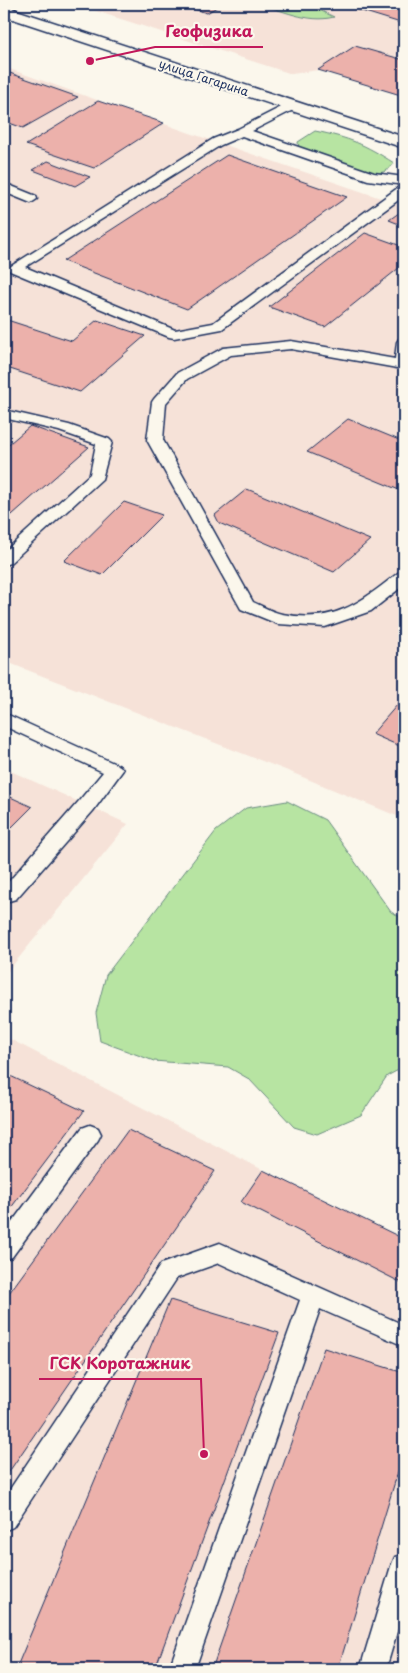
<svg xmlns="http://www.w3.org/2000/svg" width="408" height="1673" font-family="'Playpen Sans',sans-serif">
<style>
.built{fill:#f6e2d8}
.green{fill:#b7e4a2;stroke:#698a80}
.building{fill:#ecb1ab;stroke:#1b2f5e}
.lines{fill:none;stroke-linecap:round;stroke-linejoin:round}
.lane-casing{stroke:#1b2f5e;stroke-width:3}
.primary-casing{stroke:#1b2f5e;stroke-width:3}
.lane{fill:#fbf7ec;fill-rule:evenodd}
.primary{fill:#fbf7ec;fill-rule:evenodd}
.labels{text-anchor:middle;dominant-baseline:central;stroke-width:4.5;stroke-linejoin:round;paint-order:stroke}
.far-street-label{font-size:12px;fill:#1b2f5e;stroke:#fbf7ec}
.leader{fill:none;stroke:#c2185b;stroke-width:2}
.callout-dot{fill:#c2185b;stroke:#fbf7ec;stroke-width:2}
.callout-label{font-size:16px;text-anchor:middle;font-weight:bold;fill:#c2185b;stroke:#fbf7ec;stroke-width:4.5;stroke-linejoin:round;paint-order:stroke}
</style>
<rect width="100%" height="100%" fill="#fbf7ec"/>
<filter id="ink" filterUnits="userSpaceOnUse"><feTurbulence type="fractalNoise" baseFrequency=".02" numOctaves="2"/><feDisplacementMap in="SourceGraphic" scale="10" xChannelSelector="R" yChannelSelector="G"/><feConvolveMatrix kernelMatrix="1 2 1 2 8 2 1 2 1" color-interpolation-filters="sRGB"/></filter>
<g filter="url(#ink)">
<!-- built -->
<path class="built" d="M74,4H404V96L318,70L292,74Z
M4,67L187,132L404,206V819L288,771L4,661Z
M4,768L128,824L4,976Z
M4,1036L263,1170L404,1239V1669H4Z"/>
<!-- green -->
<path class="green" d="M256,4H307L334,17C307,24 282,9 256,4Z
M315,131C350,138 364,144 394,163C390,169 386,172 378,173C367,173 310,155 299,149L298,142Z
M287,801L325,820L391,912L404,919V1067L387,1076L361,1115L317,1134L294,1127L249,1079L228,1067L154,1061L100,1041L96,1013L106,975L216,831L246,808Z"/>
<!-- building -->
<path class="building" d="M177,4H217L220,5L207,13Z
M339,4H404V24Z
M355,46L404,60V96L318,70Z
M4,71L78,97L23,128L4,121Z
M98,101L164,123L94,168L26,145Z
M227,155L347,197L187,309L63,261Z
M48,161L90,177L75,186L33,170Z
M403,210L404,226L389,220Z
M365,233L404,247V264L325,327L269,307Z
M4,319L72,341L97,320L145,336L80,392L4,367Z
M348,419L404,442V492L307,452Z
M30,426L89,447L4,522V448Z
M247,489L370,540L334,572L219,523L215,515Z
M124,502L162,515L102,575L64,561Z
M404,697V748L372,734Z
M4,794L32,807L4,835Z
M4,1073L84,1111L4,1217Z
M128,1130L215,1171L4,1479V1300Z
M263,1170L404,1239V1284L241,1202Z
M170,1300L279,1333L155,1669H16Z
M324,1348L404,1373V1452L338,1669H212Z"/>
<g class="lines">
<defs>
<path id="lane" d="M7,4H21L4,13V6Z
M291,102L297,106L295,109L252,131L374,173L404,177V185L368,180L242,136L221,145L25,267L175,330L213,323L399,187L404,186V196L222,329L174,338L169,337L10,271L8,268L213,139L238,129Z
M4,183L36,196L37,199L31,203L4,192Z
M404,338V372L397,368L291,349L231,355L187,379L166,403L163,440L253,602C262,606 272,612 282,614C334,624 360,603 398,573L404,572V585L371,611L325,627L278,624L241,609L147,440L152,402L154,399L177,373L223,348L291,341L395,359L397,342L399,339Z
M4,410L69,425L109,439L112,442L102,479L10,563L4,565V552L90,474L96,444L59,431L4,418Z
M4,713L120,766L123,770L93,811L16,899L9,901L4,899V887L79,801L103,772L4,726Z
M90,1125L98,1128L101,1134L98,1140L12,1257L4,1260V1233L82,1128Z
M220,1243L404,1325V1346L320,1309L195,1669H169L300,1300L219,1263L177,1278L13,1527L4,1531V1498L161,1264Z
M404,1554V1608L386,1669H360L391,1566L395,1557Z"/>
<path id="primary" d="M4,6L404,137V148L4,16Z"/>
</defs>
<!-- lane casing -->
<use href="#lane" class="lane-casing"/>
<!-- primary casing -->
<use href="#primary" class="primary-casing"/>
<!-- lane -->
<use href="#lane" class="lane"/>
<!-- primary -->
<use href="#primary" class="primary"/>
</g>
</g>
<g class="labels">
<!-- far-street labels -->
<g class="far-street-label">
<text transform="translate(204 77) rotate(18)">улица Гагарина</text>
</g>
</g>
<!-- callouts -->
<path class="leader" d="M90 61L155 47H263M204 1454L201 1379H39"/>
<g class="callout-dot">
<circle cx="90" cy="61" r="5"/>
<circle cx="204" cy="1454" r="5"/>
</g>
<g class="callout-label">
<text x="209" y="37">Геофизика</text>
<text x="120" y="1369">ГСК Коротажник</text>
</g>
<!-- margin -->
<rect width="408" height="1673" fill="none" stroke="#fbf7ec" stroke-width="20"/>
<rect x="10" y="10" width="388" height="1653" fill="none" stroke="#1b2f5e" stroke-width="2" filter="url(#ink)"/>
</svg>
